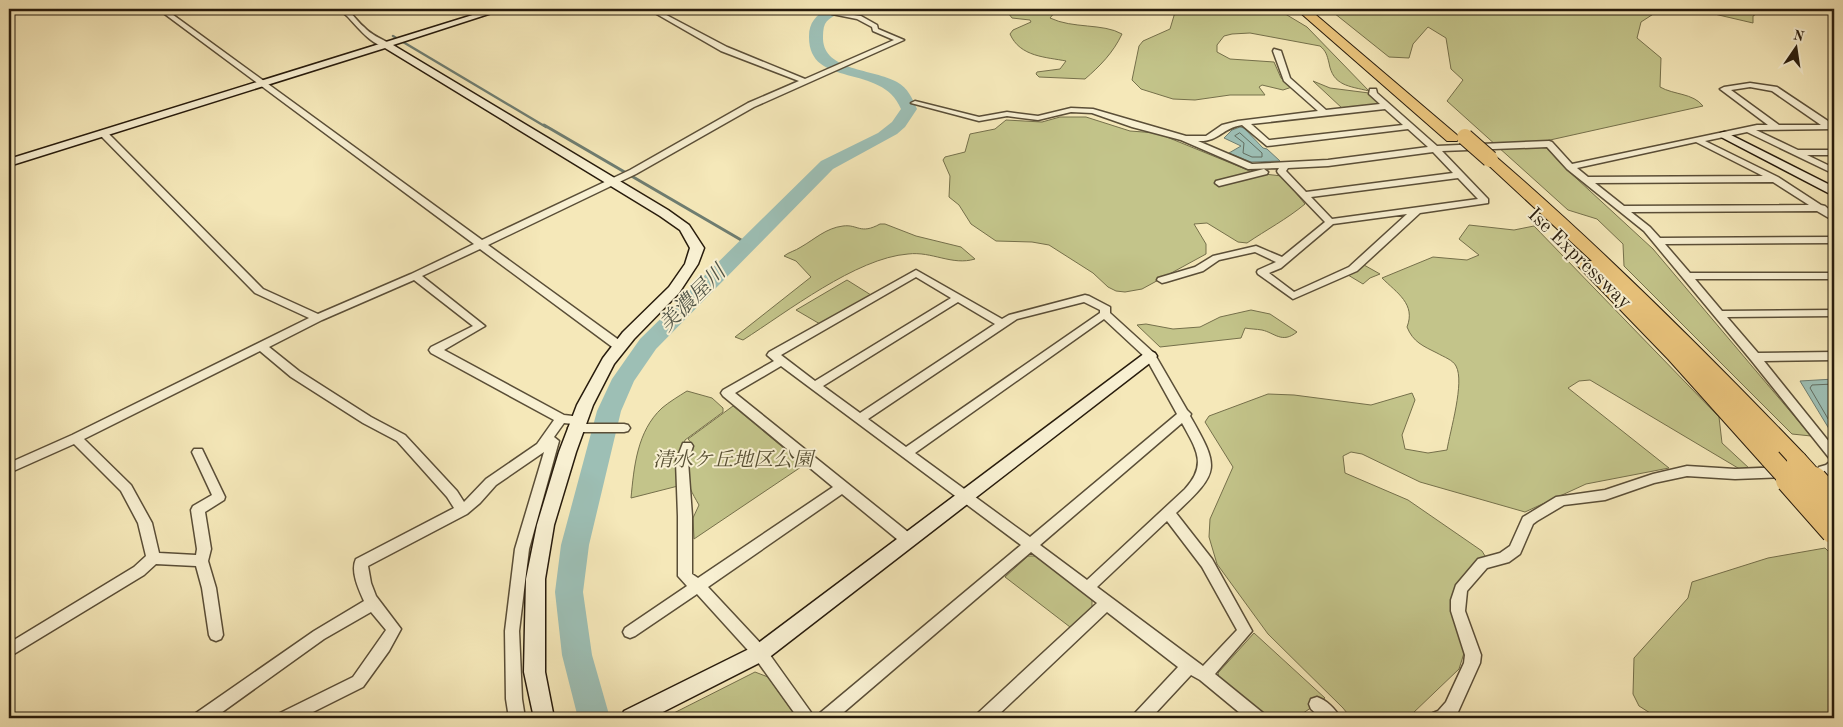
<svg xmlns="http://www.w3.org/2000/svg" width="1843" height="727" font-family="'Old Standard TT','Noto Serif JP',serif">
<style>
.green{fill:#c3c48a;stroke:#75704b}
.water{fill:#9dbfb5;stroke:#6e7d71}
.lines{fill:none;stroke-linecap:round;stroke-linejoin:round}
.shore{stroke:#626d60;stroke-width:1}
.stream-far1{stroke:#6e7d71;stroke-width:2.5}
.stream{stroke:#6e7d71;stroke-width:3}
.river{fill:#9dbfb5;fill-rule:evenodd}
.street-casing{stroke:#5a4e37;stroke-width:3}
.secondary-casing{stroke:#271b0c;stroke-width:3}
.highway-casing{stroke:#271b0c;stroke-width:2}
.street{fill:#f8f0d2;fill-rule:evenodd}
.secondary{fill:#f8f0d2;fill-rule:evenodd}
.highway{fill:#eac47c;fill-rule:evenodd}
.highway-bridge-far2-casing{stroke:#271b0c;stroke-width:18;stroke-linecap:butt}
.highway-bridge-far1-casing{stroke:#271b0c;stroke-width:22;stroke-linecap:butt}
.highway-bridge-casing{stroke:#271b0c;stroke-width:28;stroke-linecap:butt}
.highway-bridge-far2{stroke:#eac47c;stroke-width:16}
.highway-bridge-far1{stroke:#eac47c;stroke-width:20}
.highway-bridge{stroke:#eac47c;stroke-width:26}
.labels{text-anchor:middle;dominant-baseline:central;stroke-width:4;stroke-linejoin:round;paint-order:stroke}
.street-label{font-size:20px;fill:#271b0c;stroke:#f8f0d2}
.park-label{font-size:20px;font-style:italic;fill:#564e32;stroke:#f8f0d2}
.water-label{font-size:21px;font-style:italic;fill:#505447;stroke:#f8f0d2}
</style>
<rect width="100%" height="100%" fill="#f5e8b9"/>
<filter id="stains"><feTurbulence type="fractalNoise" baseFrequency=".004" numOctaves="4"/><feColorMatrix values="0 0 0 0 .2 0 0 0 0 .09 0 0 0 0 .02 0 0 0 .5 -.17"/></filter>
<radialGradient id="worn" r=".72"><stop offset=".6" stop-color="#630" stop-opacity="0"/><stop offset="1" stop-color="#630" stop-opacity=".3"/></radialGradient>
<!-- green -->
<path class="green" d="M1005,9H1061L1055,12L1050,18C1073,29 1103,23 1122,34C1113,53 1100,66 1085,79L1039,77L1036,74L1037,72L1060,69L1066,61C1046,57 1020,57 1010,34L1013,30L1031,22L1030,20L1012,18Z
M1176,9H1277L1307,27L1369,91C1349,86 1333,86 1329,63C1327,55 1326,51 1320,46L1250,33L1232,34L1224,36L1217,45V52L1230,59L1274,62L1281,78L1292,87L1283,90L1262,85L1259,87L1265,95H1230L1195,100L1173,99L1141,89L1132,80L1139,46L1143,41L1170,29Z
M1329,9H1814V10L1799,9L1758,13L1753,16V23L1710,13L1658,11L1641,22L1637,38L1661,58L1660,87C1674,95 1693,93 1703,106L1541,142L1564,167L1653,249L1811,436L1792,434L1624,266L1623,244L1597,219L1568,210L1447,101L1463,80L1451,69L1446,38L1428,27L1413,44L1409,58L1389,57Z
M1313,81L1330,88L1369,93L1378,102L1376,105L1343,109Z
M1060,117H1086L1130,131L1157,133L1255,173L1282,176L1305,204C1287,219 1266,230 1247,243L1238,242L1207,223L1194,224L1206,244V254L1142,289L1125,292L1116,291L1108,287L1093,273L1049,245L1032,242L996,241L971,224L959,205L949,197L950,176L943,160L945,157L965,152L970,134L995,129L1006,120L1042,122Z
M880,224H885L916,236L961,247L975,259C952,266 932,251 908,254C856,258 787,312 743,340L735,337L811,277L796,261L784,256C789,252 795,251 801,247C815,239 826,228 843,226C858,224 860,235 880,224Z
M1469,225L1514,230L1534,226L1719,417L1722,443L1750,469L1743,471L1590,380L1579,381L1568,388L1669,468L1586,484L1525,512L1420,482L1362,454L1351,452L1343,456L1345,473L1408,500L1482,551L1485,556L1453,598L1456,628L1465,650L1459,669L1412,714L1399,718H1351L1343,708L1268,634L1217,564L1209,537L1210,519L1233,467L1205,422L1209,416L1268,394L1294,395L1371,405L1412,393L1415,400L1402,435L1405,449L1428,453L1447,450C1450,431 1465,382 1456,366C1453,360 1444,357 1437,353C1423,346 1413,342 1407,327C1416,304 1397,293 1382,278L1433,257L1467,260L1479,255L1459,239Z
M1364,265L1380,274L1370,278L1363,284L1348,275Z
M847,280L871,295L820,324L796,310Z
M1251,310L1270,314L1297,332C1282,344 1275,333 1262,330C1256,329 1250,329 1245,328L1241,338L1160,347L1137,325L1146,324L1173,329L1200,327L1220,317Z
M687,391L712,398L723,408V412L685,440L679,462L678,486L631,498C634,467 637,431 662,408C669,402 679,396 687,391Z
M733,406L804,465L694,539L693,518L699,505C685,481 681,470 693,445L688,439Z
M1825,548L1834,557V718H1658L1639,706L1633,694L1634,658L1688,598L1692,582L1768,558Z
M1028,556H1035L1092,599V607L1070,627L1005,577Z
M1254,633L1325,698L1299,716L1267,718L1219,678L1218,673Z
M755,672L768,677L797,718H664Z"/>
<!-- water -->
<path class="water" d="M1240,127L1244,128L1263,148L1267,149L1280,161L1251,162L1229,153L1241,146L1224,138L1232,130Z
M1834,379V437L1800,381Z"/>
<g class="lines">
<!-- shore -->
<path class="shore" d="M1240,133L1262,153V157H1252L1243,153L1244,143L1235,136Z
M1834,384L1812,385L1810,388L1834,429"/>
<!-- stream-far1 -->
<path class="stream-far1" d="M393,36L546,127"/>
<!-- stream -->
<path class="stream" d="M544,125L748,244"/>
<!-- river -->
<path class="river" d="M827,9H843C838,15 829,17 825,24C823,28 823,34 823,39C824,71 874,69 897,82C908,88 912,98 917,109L905,127L897,134L833,169L656,349L634,381L621,411L589,545L583,592L592,655L610,718H578L562,655L555,592L561,545L597,411L612,379L640,339L821,161L878,133L892,122L901,109C882,62 808,90 809,36C809,23 816,15 827,9Z"/>
<defs>
<path id="street" d="M158,9H165L482,240L630,170L748,103L799,81L721,51L648,9H655L727,47L805,79L894,40L873,31L872,27L857,19L832,14V12L861,16L877,25L878,29L904,40L754,107L636,174L488,245L623,343L625,346L623,349H615L480,249L422,276L485,326L444,350L564,415L581,417L583,420L579,424H624L628,425L630,428L628,431L624,432H574L570,431L568,428L573,424L564,423L554,437L559,441L529,549L519,631L522,699L525,718H509L506,699L505,631L515,549L544,452L496,485L480,503L467,514L368,566L371,583L376,596L401,629L389,651L363,687L301,718H278L280,713L353,677L386,630L371,612L324,639L214,718H194L196,713L314,631L364,601C359,590 350,571 356,559L454,508L447,497L397,441L363,423L291,377L260,351L84,439L131,485L152,523L159,553L196,555L197,549L191,510L193,506L212,495L192,452L194,449H202L225,497L224,500L205,512L211,549L208,561L216,588L223,635L221,639L216,641L211,639L209,635L202,588L196,566L156,564L144,575L9,657V643L134,567L146,556L138,523L121,491L74,444L9,473V463L72,435L309,318L255,293L100,135V131H106L263,289L318,314L411,274L474,244ZM414,280L473,326L431,347L429,350L431,353L554,420L537,444L486,479L464,502L457,491L405,435L371,417L299,371L269,347L322,320Z
M338,9C352,9 354,19 364,27C370,34 381,39 389,43V47C373,48 357,26 347,16C344,13 340,11 338,9Z
M1274,49L1281,51L1290,78L1326,110L1380,104L1369,94L1370,89H1376L1377,93L1437,146L1549,141L1552,142L1572,164L1757,125H1768L1720,89L1724,87L1750,83L1777,87L1834,125V129L1756,130L1798,150H1834V155H1807L1834,168V174L1747,132L1705,141L1778,177L1821,205L1825,206L1834,214V221L1817,211L1631,212L1650,227L1660,238L1834,237V243L1665,244L1690,273H1834V279H1695L1722,311L1834,310V316L1727,317L1758,353L1834,352V360L1764,361L1834,448V472L1833,473L1834,488L1829,486L1817,470L1819,467L1826,465L1832,460L1830,459L1751,360L1644,231L1567,169L1547,147L1442,151L1488,199V203L1420,213L1357,271L1293,299L1258,274L1257,272L1258,270L1276,262L1255,252L1219,260L1203,271L1166,282L1162,283L1157,280L1158,278L1195,267L1213,256L1256,246L1282,257L1325,222L1278,173L1277,171L1279,168L1248,169L1181,140L1132,127L1092,113L1071,112L1038,120L1007,116L979,121L911,103L915,101L979,117L1007,112L1038,116L1071,108L1093,109L1186,136H1206L1222,125L1238,121L1318,111L1284,81L1273,51ZM1750,87L1772,91L1821,125H1779L1731,90ZM1385,109L1403,125L1269,140L1251,124ZM1242,125L1267,146L1408,129L1428,147L1328,160L1252,164L1198,141C1219,142 1222,128 1242,125ZM1696,142L1763,176L1588,177L1577,168ZM1433,152L1453,173L1306,192L1286,171L1288,168L1328,166ZM1458,178L1478,199L1332,219L1311,197ZM1773,182L1809,205L1624,206L1595,183ZM1407,214L1349,267L1294,292L1269,273L1281,268L1333,224Z
M1264,169L1268,172L1267,174L1219,186L1215,183L1216,181Z
M916,270L1002,319L1009,315L1085,295L1089,296L1110,307V313L1154,353L1187,410L1191,414L1190,416C1220,468 1220,472 1176,513L1212,559L1252,631L1215,674L1263,713L1265,718H1246L1200,680L1191,675L1151,718H1133L1135,713L1178,667L1107,612L995,718H976L978,713L1097,603L1031,552L837,718H818L820,713L1021,545L781,366L735,393L913,536L915,540L913,544L908,545L903,544L842,494L708,587L765,648L815,718H798L755,658L697,594L635,636L630,638L625,636L623,632L625,628L687,586L678,576V516L676,461L683,443H691L693,446L688,461L692,516V574L698,578L833,487L723,396L721,393L723,390L774,361L767,355L769,352ZM916,277L951,298L815,381L781,355ZM958,302L995,324L860,413L823,386ZM1084,302L1100,310V313L906,447L868,419L1017,319ZM1104,319L1146,358L1177,414L1030,537L915,453ZM1182,423C1196,449 1208,464 1185,489L1087,580L1040,545ZM1167,521L1202,567L1237,630L1203,666L1097,587Z
M1687,466L1735,469L1783,467L1787,469L1789,472L1787,475L1783,477L1735,479L1687,476L1654,483L1605,500L1564,505L1537,521L1533,524L1520,554L1509,562L1487,568L1467,591L1465,611L1481,655L1480,663L1458,712L1452,718H1431L1433,713L1438,711L1446,702L1464,663L1465,655L1451,611V600L1456,585L1478,559L1500,553L1510,546L1523,517L1556,497L1605,490L1653,474Z
M1317,697C1326,700 1336,709 1340,718H1321L1311,709L1309,704L1311,699Z"/>
<path id="secondary" d="M492,9H504L393,45L668,210L689,225L704,248L698,264L679,293L634,339L614,364L593,405L576,452L554,525L545,579V672L554,718H534L524,672L526,579L537,525L559,452L577,405L603,358L623,332L669,287L685,264L690,248L680,230L660,216L385,48L9,166V159Z
M1725,132L1834,187V196L1721,137L1719,135L1721,133Z
M1150,351L1155,353L1157,356L1155,359L767,659L651,718H621L624,711L753,647L1145,353Z"/>
<path id="highway" d="M1296,9H1309L1457,135L1459,138L1457,141H1447Z
M1490,154L1495,156C1604,250 1705,351 1805,455L1808,461L1805,467C1794,470 1790,467 1782,459L1779,465L1771,467L1763,465L1668,359L1577,265L1580,261H1592L1485,162L1482,159L1485,156Z"/>
</defs>
<!-- street casing -->
<use href="#street" class="street-casing"/>
<!-- secondary casing -->
<use href="#secondary" class="secondary-casing"/>
<!-- highway casing -->
<use href="#highway" class="highway-casing"/>
<!-- street -->
<use href="#street" class="street"/>
<!-- secondary -->
<use href="#secondary" class="secondary"/>
<!-- highway -->
<use href="#highway" class="highway"/>
<defs>
<path id="highway-bridge-far2" d="M1465,137L1490,159"/>
<path id="highway-bridge-far1" d="M1771,459L1791,481
M1797,461L1815,481"/>
<path id="highway-bridge" d="M1789,480L1834,531
M1814,480L1834,503"/>
</defs>
<!-- highway-bridge-far2 casing -->
<use href="#highway-bridge-far2" class="highway-bridge-far2-casing"/>
<!-- highway-bridge-far1 casing -->
<use href="#highway-bridge-far1" class="highway-bridge-far1-casing"/>
<!-- highway-bridge casing -->
<use href="#highway-bridge" class="highway-bridge-casing"/>
<!-- highway-bridge-far2 -->
<use href="#highway-bridge-far2" class="highway-bridge-far2"/>
<!-- highway-bridge-far1 -->
<use href="#highway-bridge-far1" class="highway-bridge-far1"/>
<!-- highway-bridge -->
<use href="#highway-bridge" class="highway-bridge"/>
</g>
<g class="labels">
<!-- street labels -->
<g class="street-label">
<text transform="translate(1579 259) rotate(44)">Ise Expressway</text>
</g>
<!-- park labels -->
<g class="park-label">
<text x="733" y="461">清水ケ丘地区公園</text>
</g>
<!-- water labels -->
<g class="water-label">
<text transform="translate(693 299) rotate(-45)">美濃屋川</text>
</g>
</g>
<!-- margin -->
<rect width="1843" height="727" fill="none" stroke="#f5e8b9" stroke-width="30"/>
<rect x="10" y="10" width="1823" height="707" fill="none" stroke="#271b0c" stroke-width="2.5"/>
<rect x="15" y="15" width="1813" height="697" fill="none" stroke="#271b0c"/>
<!-- north arrow -->
<g transform="translate(1796 48) rotate(13)" stroke="#f8f0d2" stroke-width="4" paint-order="stroke">
<path d="M0-4L9 19L0 12L-9 19Z" fill="#271b0c"/>
<text y="-8" font-size="14" font-weight="bold" text-anchor="middle" fill="#271b0c">N</text>
</g>
<rect width="100%" height="100%" filter="url(#stains)"/>
<rect width="100%" height="100%" fill="url(#worn)"/>
</svg>
